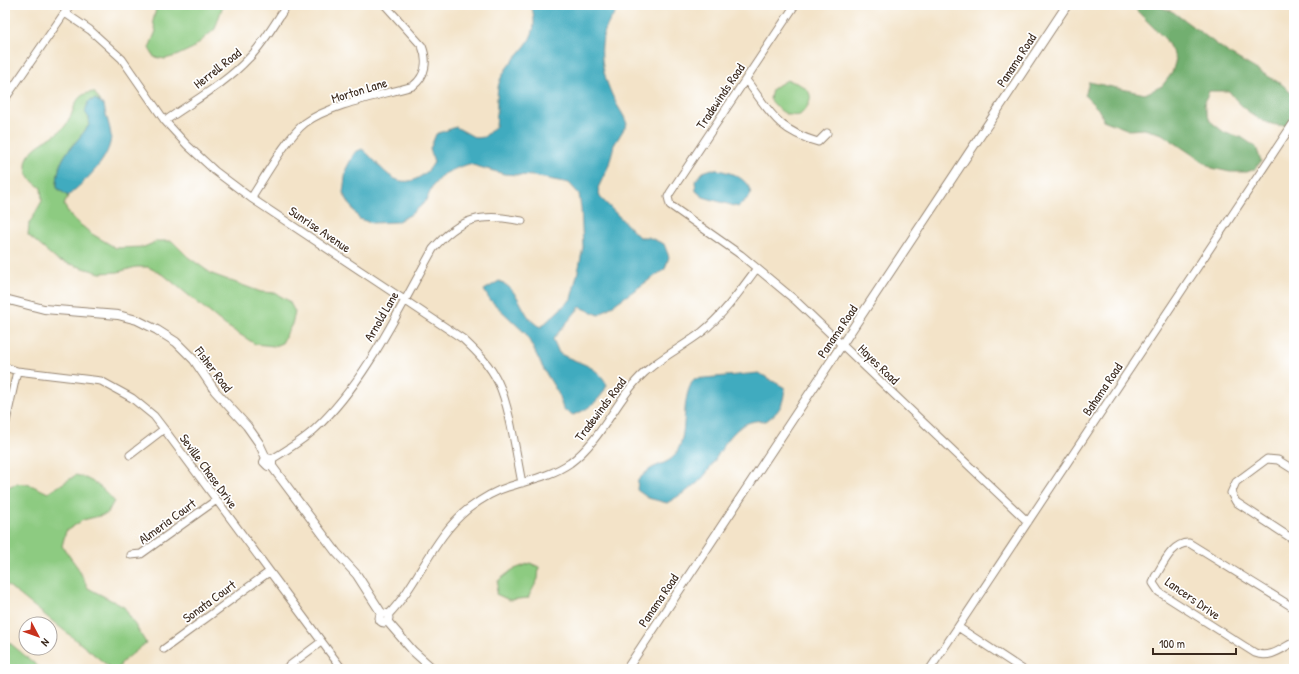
<svg xmlns="http://www.w3.org/2000/svg" width="1299" height="674" font-family="'Patrick Hand',sans-serif">
<style>
.green{fill:#8dcb81;stroke:#647a50}
.forest{fill:#72af6f;stroke:#566c46}
.water{fill:#40abbf;stroke:#3e6a6e}
.lines{fill:none;stroke-linecap:round;stroke-linejoin:round}
.minor-casing{stroke:#978673;stroke-width:9}
.tertiary-casing{stroke:#978673;stroke-width:10}
.minor{stroke:#fff;stroke-width:7}
.tertiary{stroke:#fff;stroke-width:8}
.labels{text-anchor:middle;dominant-baseline:central;stroke-width:3.5;stroke-linejoin:round;paint-order:stroke}
.street-label{font-size:13px;fill:#3b2a1e;stroke:#fff}
</style>
<rect width="100%" height="100%" fill="#fff"/>
<filter id="ink" filterUnits="userSpaceOnUse"><feTurbulence type="fractalNoise" baseFrequency=".025" numOctaves="2"/><feDisplacementMap in="SourceGraphic" scale="8" xChannelSelector="R" yChannelSelector="G"/><feConvolveMatrix kernelMatrix="1 2 1 2 8 2 1 2 1" color-interpolation-filters="sRGB"/></filter>
<filter id="wash" filterUnits="userSpaceOnUse"><feTurbulence type="fractalNoise" baseFrequency=".012" numOctaves="4" result="noise"/><feDisplacementMap in="SourceGraphic" scale="16" xChannelSelector="R" yChannelSelector="G"/><feGaussianBlur stdDeviation="0.9" result="paint"/><feColorMatrix in="noise" values="0 0 0 0 0 0 0 0 0 0 0 0 0 0 0 0 0 1.4 0 .05"/><feComposite in="paint" operator="in"/></filter>
<g filter="url(#wash)">
<rect width="100%" height="100%" fill="#f3e3c8"/>
<!-- green -->
<path class="green" d="M157,5H223L215,29L193,48L176,56L165,59L154,57L149,48L156,31L153,21Z
M787,80C810,86 819,97 800,115C786,118 778,109 770,99L772,89Z
M94,92L101,102L95,99L89,118V125C72,150 57,154 57,188L68,196L64,205L72,218L92,234L116,248L144,247L158,241H172L188,257L212,274L261,292L275,293L289,301L295,312L292,324L282,343L274,346L255,344L225,325L165,276L148,267H136L118,272L100,273L57,260L28,235L29,224L42,201L41,188C33,182 26,177 26,166C26,145 54,140 65,126C77,111 71,94 94,92Z
M76,475C92,479 103,488 114,501L107,514L83,520L66,531L62,546L78,568L88,588L124,607L146,643L121,663L119,669H112L5,583V489C21,478 33,486 48,493Z
M530,563L539,567L538,579L528,598L509,600L496,594L498,581L512,570Z
M5,639L41,669H5Z"/>
<!-- forest -->
<path class="forest" d="M1136,5H1155L1173,12L1230,54L1283,85L1294,96V116L1289,125C1265,129 1242,109 1229,91H1209L1204,105L1210,121L1225,133L1241,137L1256,147L1261,161L1255,169L1247,172H1230L1212,168L1162,134L1144,129L1129,130L1103,120L1101,112L1085,96L1089,82L1145,94L1162,86L1172,73L1176,59L1166,40L1137,11Z"/>
<!-- water -->
<path class="water" d="M531,5H614L615,14C594,37 601,73 614,99C618,108 624,114 627,124L614,145L609,165L598,188L600,197L639,237H648L664,244L669,257L665,269L599,315L580,307L553,339L559,353C578,364 597,364 607,385C601,400 588,410 573,415L563,409L558,393L544,370L526,334L489,299L484,290L499,281C523,291 521,319 541,327L571,299L579,267L583,247L581,208L579,194L569,183L533,176L504,174L469,164L457,168L442,175L432,187L427,199L421,206L410,215L396,222L372,223L359,219L343,193L346,169L355,152L362,149C378,160 391,190 416,179C425,174 429,171 434,162L430,149L436,134L456,127L476,138L484,137L496,126C498,112 495,93 500,80C512,51 544,44 531,5Z
M95,99L104,105C105,114 110,125 111,135C111,159 85,181 68,196L57,188C57,154 72,150 89,125V118L85,112L88,102Z
M712,169C727,171 750,177 751,195L738,207L703,197L696,191L695,181L703,172Z
M759,373L785,388C783,406 780,411 766,421C733,416 721,454 705,475C696,487 680,495 667,503L648,498L637,490L638,480C641,477 645,473 649,470C657,464 667,464 674,456C691,434 678,402 694,379Z"/>
</g>
<g filter="url(#ink)">
<g class="lines">
<defs>
<path id="minor" d="M795,5L670,193L668,197L670,205L741,255L795,300L1028,522
M65,13L90,30L122,59L165,121L187,145L215,171L251,198L463,339C477,352 490,365 498,382C510,407 516,454 522,483
M746,80C770,111 776,130 818,142L827,133
M5,99L70,5
M165,121C193,101 225,84 249,58C264,43 275,23 287,5
M251,198C264,178 288,136 305,123C331,104 382,95 413,86C426,76 428,61 422,46L385,5
M5,367L17,371L101,381L132,398L154,416L164,429L342,669
M5,426L17,371
M130,455L164,429
M272,459C287,450 302,441 315,429C365,383 400,308 433,249C460,217 482,213 522,221
M1294,470L1278,460L1267,459L1236,482L1231,493L1236,502L1294,540
M131,555L141,554L215,501
M1294,608L1189,543C1172,542 1163,565 1155,577L1153,583L1159,592L1255,653C1270,659 1281,649 1294,642
M388,615C419,583 433,537 468,509C480,500 494,491 508,487C530,480 551,476 570,463C599,442 613,407 636,381C655,360 680,349 702,332C724,314 740,291 757,268
M958,627L1022,669
M164,649L269,572
M285,669L321,642
M930,669L1294,122"/>
<path id="tertiary" d="M5,299L44,309L118,315L137,320L157,330L176,342L194,360L215,391L247,426L259,443L266,458L264,462L268,466L272,465V459L266,458
M271,465L336,552L357,575L382,614
M379.5 618a4.5 4.5 0 1 1 9 0a4.5 4.5 0 1 1-9 0Z
M387,621L413,651L433,669
M627,669L1067,5"/>
</defs>
<!-- minor casing -->
<use href="#minor" class="minor-casing"/>
<!-- tertiary casing -->
<use href="#tertiary" class="tertiary-casing"/>
<!-- minor -->
<use href="#minor" class="minor"/>
<!-- tertiary -->
<use href="#tertiary" class="tertiary"/>
</g>
</g>
<g class="labels">
<!-- street labels -->
<g class="street-label">
<text transform="translate(1016 60) rotate(-57)">Panama Road</text>
<text transform="translate(217 68) rotate(-38)">Herrell Road</text>
<text transform="translate(359 90) rotate(-17)">Morton Lane</text>
<text transform="translate(720 96) rotate(-56)">Tradewinds Road</text>
<text transform="translate(320 229) rotate(34)">Sunrise Avenue</text>
<text transform="translate(381 316) rotate(-60)">Arnold Lane</text>
<text transform="translate(837 331) rotate(-56)">Panama Road</text>
<text transform="translate(879 364) rotate(44)">Hayes Road</text>
<text transform="translate(214 369) rotate(53)">Fisher Road</text>
<text transform="translate(1102 389) rotate(-56)">Bahama Road</text>
<text transform="translate(600 409) rotate(-53)">Tradewinds Road</text>
<text transform="translate(209 471) rotate(54)">Seville Chase Drive</text>
<text transform="translate(167 521) rotate(-36)">Almeria Court</text>
<text transform="translate(1193 598) rotate(35)">Lancers Drive</text>
<text transform="translate(658 600) rotate(-56)">Panama Road</text>
<text transform="translate(209 601) rotate(-36)">Sonata Court</text>
</g>
</g>
<!-- margin -->
<rect width="1299" height="674" fill="none" stroke="#fff" stroke-width="20"/>
<!-- north arrow -->
<g transform="translate(38 636) rotate(131)"><circle r="19" fill="#ffffff" stroke="#b1aaa5"/>
<path d="M0-3L7 15L0 10L-7 15Z" fill="#c8321e"/>
<text y="-6" font-size="11" font-weight="bold" text-anchor="middle" fill="#3b2a1e">N</text>
</g>
<!-- scale -->
<path d="M1153 648v6h83v-6" fill="none" stroke="#3b2a1e" stroke-width="2"/>
<text x="1159" y="648" font-size="12" fill="#3b2a1e" stroke="#ffffff" stroke-width="3" paint-order="stroke">100 m</text>
</svg>
